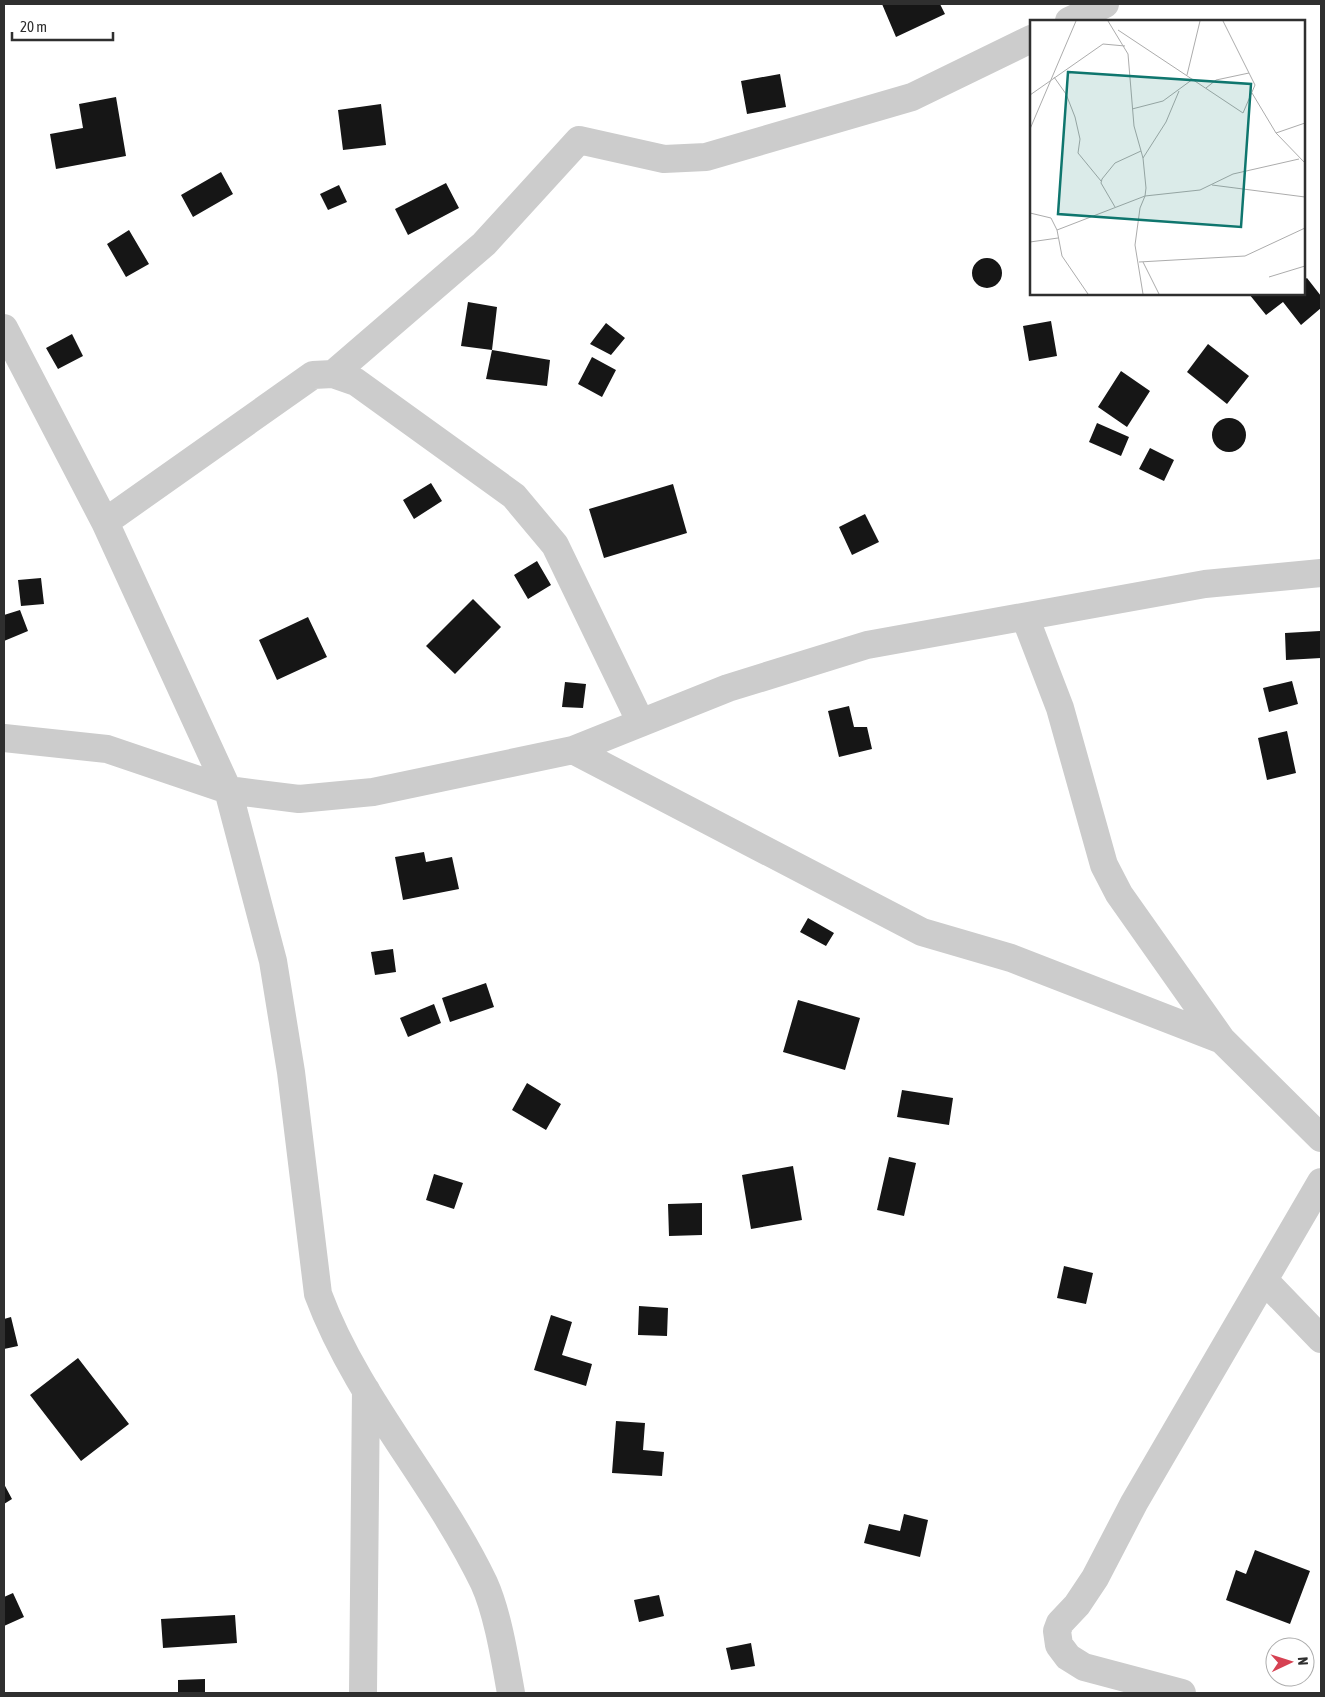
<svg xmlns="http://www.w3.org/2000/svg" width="1325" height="1697" font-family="'Asap Condensed',sans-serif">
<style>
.building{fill:#161616}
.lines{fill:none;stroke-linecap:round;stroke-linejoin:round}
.minor{stroke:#ccc;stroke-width:28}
.inset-road{fill:none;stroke:#acacac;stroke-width:1}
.view{fill:#0f766e;fill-opacity:0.15;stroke:#0f766e;stroke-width:2.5}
.inset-edge{fill:none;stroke:#2f2f2f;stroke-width:2.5}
</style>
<rect width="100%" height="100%" fill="#fff"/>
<!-- building -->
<path class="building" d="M882,4H940L945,14L896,37Z
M780,74L786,107L747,114L741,81Z
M116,97L126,156L56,169L50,134L83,128L79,104Z
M381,104L386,145L343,150L338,110Z
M221,172L233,194L193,217L181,195Z
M446,183L459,208L408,235L395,209Z
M339,185L347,202L328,210L320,194Z
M129,230L149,264L126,277L107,244Z
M972 273a15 15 0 1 1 30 0a15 15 0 1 1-30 0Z
M1307,278L1321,296V308L1301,325L1283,302L1266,315L1249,294H1304V280Z
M468,302L497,307L492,350L461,346Z
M1051,321L1057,356L1029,361L1023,326Z
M606,323L625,338L611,355L590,344Z
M72,334L83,356L58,369L46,348Z
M1208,344L1249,376L1227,404L1187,372Z
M492,350L550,360L547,386L486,379Z
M592,357L616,370L602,397L578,384Z
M1121,371L1150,391L1127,427L1098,407Z
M1212 435a17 17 0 1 1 34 0a17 17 0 1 1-34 0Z
M1097,423L1129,437L1121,456L1089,442Z
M1150,448L1174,460L1164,481L1139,469Z
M431,483L442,501L414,519L403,500Z
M673,484L687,533L604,558L589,509Z
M865,514L879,542L852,555L839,527Z
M537,561L551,585L528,599L514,575Z
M41,578L44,604L21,606L18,580Z
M473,599L501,627L455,674L426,646Z
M20,610L28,631L4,641V615Z
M308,617L327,657L277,680L259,640Z
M1320,631L1321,658L1286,660L1285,633Z
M1292,681L1298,704L1269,712L1263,688Z
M565,682L586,684L583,708L562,707Z
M849,706L854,727H867L872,749L839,757L828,711Z
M1287,731L1296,773L1267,780L1258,738Z
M424,852L426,862L452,857L459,889L403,900L395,857Z
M808,918L834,933L826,946L800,932Z
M393,949L396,972L375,975L371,952Z
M486,983L494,1007L450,1022L442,998Z
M798,1000L860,1018L845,1070L783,1052Z
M434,1004L441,1023L408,1037L400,1018Z
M527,1083L561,1104L546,1130L512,1110Z
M902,1090L953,1098L949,1125L897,1117Z
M889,1157L916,1163L904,1216L877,1210Z
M793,1166L802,1220L751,1229L742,1175Z
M434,1174L463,1183L454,1209L426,1200Z
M702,1203V1235L669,1236L668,1204Z
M1064,1266L1093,1273L1086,1304L1057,1298Z
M639,1306L668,1308L667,1336L638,1335Z
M551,1315L572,1322L562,1355L592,1364L586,1386L534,1370Z
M11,1317L18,1346L4,1349V1319Z
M78,1358L129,1424L81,1461L30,1395Z
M616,1421L645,1423L643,1450L664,1452L662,1476L612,1473Z
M4,1484L12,1499L4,1504Z
M904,1514L928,1520L920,1557L864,1543L869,1524L900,1531Z
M1255,1550L1310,1571L1290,1624L1226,1600L1236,1570L1246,1574Z
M13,1593L24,1617L4,1626V1597Z
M659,1595L664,1616L639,1622L634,1600Z
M235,1615L237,1643L163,1648L161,1619Z
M751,1643L755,1666L731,1670L726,1648Z
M205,1679V1693H178V1680Z"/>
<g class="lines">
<!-- minor -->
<path class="minor" d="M1069,21L1105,4
M4,328L105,522L228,790L299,799L373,792L573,750L728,688L867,645L1205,584L1321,573
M333,374L484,244L579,140L664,159L706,157L912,97L1031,39
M105,522L313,375L333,374L356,382L514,496L555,545L641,723
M1025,617L1060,708L1104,865L1119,894L1222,1040L1321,1138
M4,738L107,749L228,790L273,961L291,1072L318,1294C357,1399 436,1483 484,1583C498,1614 505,1660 511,1693
M573,750L922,932L1011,958L1222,1040
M1264,1280L1321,1339
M363,1693L366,1390
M1182,1693L1084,1667L1068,1657L1059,1645L1057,1631L1060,1623L1077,1605L1095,1578L1134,1503L1321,1182"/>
</g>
<!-- overview -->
<g transform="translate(1030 20)">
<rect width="275" height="275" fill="#fff"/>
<path class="inset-road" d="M88,10L213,93L225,65L193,1M157,55L170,1M24,57L36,74L45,97L50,119L48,133L71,161M176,68L186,60L219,53M222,73L246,113L275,143M0,75L73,24L95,26M102,89L133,81L163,59M0,109L46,1M246,113L275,103M113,138L136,102L149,71M182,165L275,177M85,187L71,163L72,159L85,143L111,131M0,193L21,198L27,210M0,222L28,218M109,242L215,236L275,208M113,242L129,274M239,257L275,246M58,274L32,236L27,210L115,176L116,168L113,138L104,106L98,34L78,1M113,274L105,225L110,188L115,176L170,170L203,154L269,139"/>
<path class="view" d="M38,52L221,64L211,207L28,194Z"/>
<rect width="275" height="275" class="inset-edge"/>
</g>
<!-- border -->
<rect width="1325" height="1697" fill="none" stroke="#2f2f2f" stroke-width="10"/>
<!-- north arrow -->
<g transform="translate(1290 1662) rotate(86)"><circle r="24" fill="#ffffff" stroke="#acacac"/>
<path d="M0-4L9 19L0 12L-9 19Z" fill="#d64152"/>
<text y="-8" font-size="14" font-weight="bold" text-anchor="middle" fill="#2f2f2f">N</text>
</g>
<!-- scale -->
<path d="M12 32v8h101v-8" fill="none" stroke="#2f2f2f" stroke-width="2.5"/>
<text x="20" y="32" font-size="15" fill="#2f2f2f" stroke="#ffffff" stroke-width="4" paint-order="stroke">20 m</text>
</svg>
